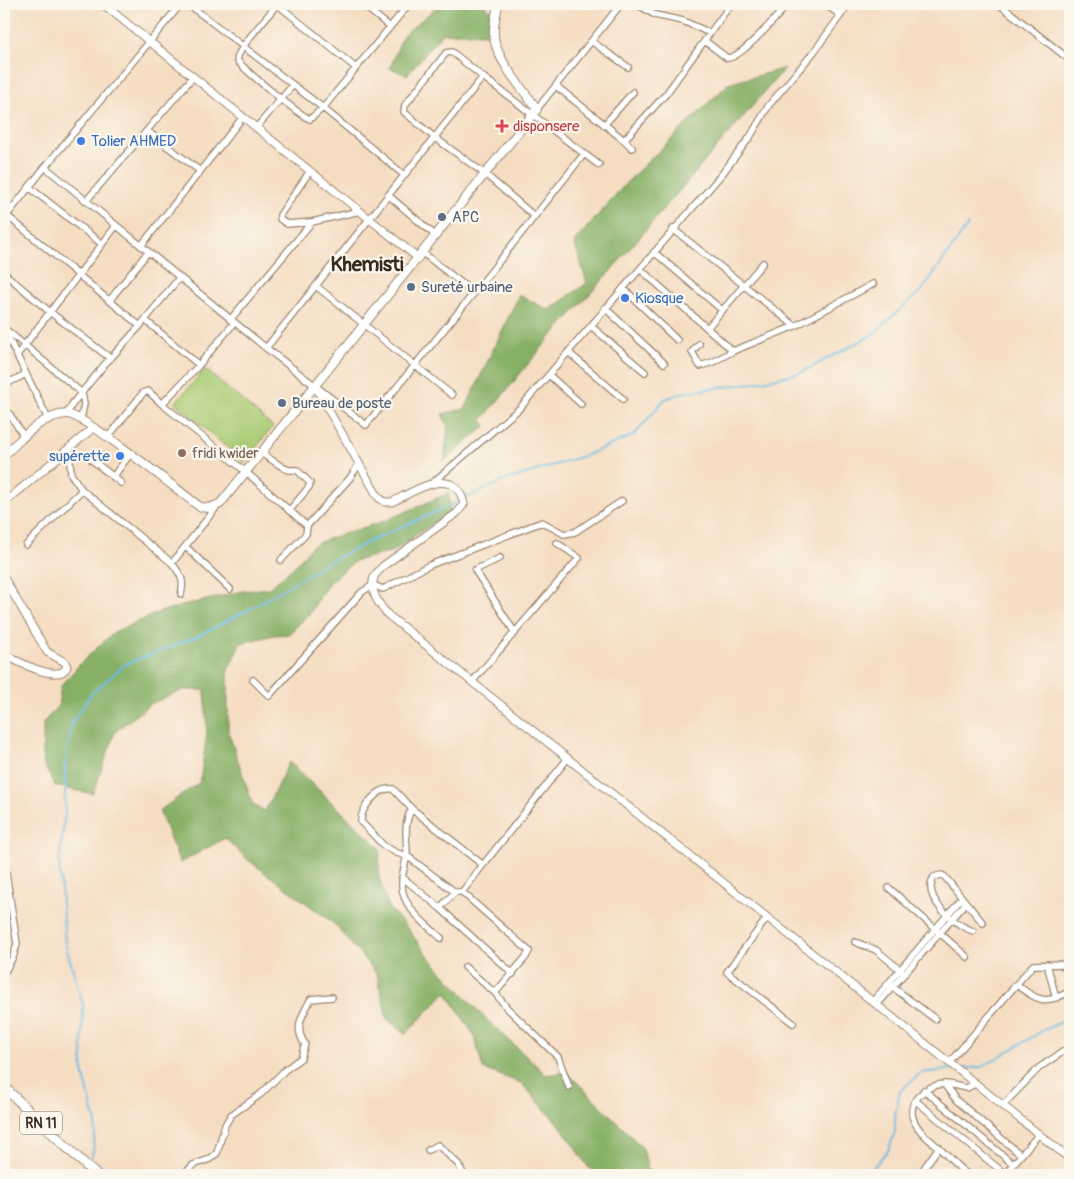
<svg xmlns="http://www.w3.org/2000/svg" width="1074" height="1179" font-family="Pangolin,sans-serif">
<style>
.green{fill:#aacc75;stroke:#727b4a}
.forest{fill:#87b066;stroke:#616d42}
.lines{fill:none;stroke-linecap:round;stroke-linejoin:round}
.stream{stroke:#67bae3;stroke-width:2}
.minor-casing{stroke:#988470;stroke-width:8}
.tertiary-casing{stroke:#988470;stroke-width:9}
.secondary-casing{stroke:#988470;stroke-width:10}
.primary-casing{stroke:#988470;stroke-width:11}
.minor{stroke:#fff;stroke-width:5.5}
.tertiary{stroke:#fff;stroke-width:7}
.secondary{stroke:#fff;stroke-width:8}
.primary{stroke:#fff;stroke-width:9}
.health-dot{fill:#e0444e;stroke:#fbf7ec;stroke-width:2}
.shop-dot{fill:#3f7fe0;stroke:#fbf7ec;stroke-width:2}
.service-dot{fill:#5c6f8a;stroke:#fbf7ec;stroke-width:2}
.education-dot{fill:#8d6e63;stroke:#fbf7ec;stroke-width:2}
.labels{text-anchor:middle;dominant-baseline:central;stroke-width:4.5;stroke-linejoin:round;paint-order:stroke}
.shield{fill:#fbf7ec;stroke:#75685c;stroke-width:1}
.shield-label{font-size:14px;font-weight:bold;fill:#3b2a1e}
.health-label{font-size:15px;fill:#be3a42;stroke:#fbf7ec;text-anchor:start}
.shop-label{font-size:15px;fill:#366cbe;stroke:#fbf7ec;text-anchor:start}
.service-label{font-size:15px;fill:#4e5e75;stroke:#fbf7ec;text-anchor:start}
.education-label{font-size:15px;fill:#785e54;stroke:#fbf7ec;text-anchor:start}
.district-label{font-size:20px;font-weight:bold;fill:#3b2a1e;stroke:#fbf7ec}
</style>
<rect width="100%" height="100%" fill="#fbf7ec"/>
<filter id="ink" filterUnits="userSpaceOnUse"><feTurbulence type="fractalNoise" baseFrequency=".02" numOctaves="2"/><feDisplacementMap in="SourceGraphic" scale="10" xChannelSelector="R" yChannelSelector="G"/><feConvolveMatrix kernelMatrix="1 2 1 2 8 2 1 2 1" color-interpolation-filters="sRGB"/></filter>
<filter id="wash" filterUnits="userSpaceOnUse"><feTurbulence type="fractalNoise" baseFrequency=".0096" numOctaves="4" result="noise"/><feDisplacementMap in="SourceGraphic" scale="20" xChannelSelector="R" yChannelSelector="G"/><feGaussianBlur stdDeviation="1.12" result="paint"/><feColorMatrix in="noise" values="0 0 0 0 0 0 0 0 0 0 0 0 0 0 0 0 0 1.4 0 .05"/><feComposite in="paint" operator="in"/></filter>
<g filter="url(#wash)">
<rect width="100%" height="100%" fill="#f5ddc2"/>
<!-- green -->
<path class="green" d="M205,369L273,427L244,462L175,403Z"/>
<!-- forest -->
<path class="forest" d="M441,4H483L492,11L487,34L442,33L407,75L390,68L403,35Z
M785,68L608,274L549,339L482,420L486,426L444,461L448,427L442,414L465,409L519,295L549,310L587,283L574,242L629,180L728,84Z
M449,493L450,511L393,551L355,561L329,582L310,613L289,634L274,635L241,643L228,670V731L253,805L265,811L289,762L380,848L379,878L389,908L404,924L430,958L483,1016L546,1075L567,1072L643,1148L649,1175H598L589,1168L561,1127L521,1083L483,1069L474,1035L446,992L406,1034L387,1019L377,974L332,922L248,860L225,838L180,863L159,811L200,782L207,733L205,690H183L150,704L115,732L93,794L55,786L43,763V723L58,706L61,686L80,664L114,632L162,611L243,591L269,588L293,568L311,547L319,542L387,520Z"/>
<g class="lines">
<!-- stream -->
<path class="stream" d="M464,499L503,481L587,455L634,435L665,399L685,392L753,383L800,373L872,335L923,289L968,225
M961,1069L982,1067L1044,1030L1070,1018
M88,1164L93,1152L96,1124L83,1072L82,1047L83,1005L65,943L59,862L65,812V765L72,722L92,693L126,664L196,637L250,609L330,561L379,537L460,501
M82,1175L86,1168
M867,1175L889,1149L895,1132V1114L900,1091L921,1073L953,1069"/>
</g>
</g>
<g filter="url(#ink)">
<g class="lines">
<defs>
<path id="minor" d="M188,4L323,108L404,175
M277,4C269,16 238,47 237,60C243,69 299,115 310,119L323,108L409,4
M277,4L356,68
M362,4L390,27
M637,4L655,15L683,21L710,33
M826,4L840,15
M999,4L1070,60
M591,41L628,67
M705,41L727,58C741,59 778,15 788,4
M483,77L452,52L446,53L405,105L404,112L434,137L485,174L534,216
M556,86L624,140L666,94L731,4
M537,109L621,4
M604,125L633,92
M256,128L293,85
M147,131L200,171
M624,140L632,148
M584,154L474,293L366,425L266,348L483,77L599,165
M45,167L266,348
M310,171L280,215V219L287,224L312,222L360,211
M29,187L102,244
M388,195L436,236
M86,201L193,77
M5,214L140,326
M4,219L45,167L181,4
M673,229L795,326
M141,246L243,117
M654,252L722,310
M423,253L474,293
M640,269L733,351
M4,273L50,312L110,358L73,403L67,413
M316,286L452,395
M623,288L677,340
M109,301L148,252
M605,308L664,363
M145,320L199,365
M230,320L312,222
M591,326L645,372
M708,327L763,263
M4,328L82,393L84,404L81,419
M4,329L48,419
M699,344L692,352L700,366L713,362L733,351L795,326L873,284
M568,352L623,399
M17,355L116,226
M109,360L140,326L179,278
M549,375L581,404
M4,385L26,374
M162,404L246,472L307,526L350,478L359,464
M4,415L9,413L24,437
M108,437L143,393L148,391L162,404L199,365L234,323
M261,453L284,468L289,470H297L310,483L309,487L289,511
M92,460L121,483
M113,477L130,454
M431,484L520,408L722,174L750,137L769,105L813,53L849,4
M82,490L172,563C180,574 185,579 181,594
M26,545L82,490L71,474L69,450
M186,547L230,589
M500,558L475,570L515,633
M281,560L306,534L307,526
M172,563L219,504
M253,680L269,696L362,592L373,585L383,589L430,565L542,522L564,534L575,532L622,501
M472,682L579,558L557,543
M412,809L393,789C378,786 360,809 361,822L384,846L397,853L407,856L455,892H462L483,865
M4,860L17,944L13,957L4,973
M402,877L440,908L455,892
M889,888L967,957
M462,892L529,951L526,957L495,993L507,1008L558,1057L569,1087
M440,908L513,974
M767,918L727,972L793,1023
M973,931C955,925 921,898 934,877L941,875L944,876L983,923
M441,938C425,923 400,906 402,882C402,871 407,861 407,851C406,836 404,821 412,809L483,865L568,758
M855,942L876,950L903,972
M1047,964L1056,998
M465,967L495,993
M890,985L935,1019
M1017,985C1037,1000 1045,1006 1070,991
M873,1001L962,898
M877,1005L966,903
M949,1063L1033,965L1060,964L1070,970
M944,1084L956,1100L1021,1155
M924,1090L1013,1164
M916,1101L1005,1174
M1003,1105L1040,1067L1070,1047
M428,1150L438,1145L458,1164L464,1175
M184,1175L193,1165L210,1159L217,1153L225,1125L231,1115L261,1094L285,1070L301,1058L305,1044C293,1028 303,1014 311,999L332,997
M924,1175L922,1171L939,1147
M968,1175C957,1167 949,1157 939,1148C931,1141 920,1133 915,1123C904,1103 925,1085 944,1084C952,1084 959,1087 967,1088L976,1083
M1004,1175L1039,1134"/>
<path id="tertiary" d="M103,4L418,258
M315,386L378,497L385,502H392C415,491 455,463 464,504L457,513L383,566C381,569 377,572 375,575C368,589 379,605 388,615L1070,1159
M4,503L93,428
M4,578L47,652L65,662L67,667C59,684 16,661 4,654"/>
<path id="secondary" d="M4,455C22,439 40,416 66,414C81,412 182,493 200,507L209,508L220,504L537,109C523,89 504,69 496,46C491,33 496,17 498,4"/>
<path id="primary" d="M4,1087L96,1175"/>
</defs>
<!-- minor casing -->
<use href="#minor" class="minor-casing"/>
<!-- tertiary casing -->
<use href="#tertiary" class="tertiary-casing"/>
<!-- secondary casing -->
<use href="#secondary" class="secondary-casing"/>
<!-- primary casing -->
<use href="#primary" class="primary-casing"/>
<!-- minor -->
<use href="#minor" class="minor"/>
<!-- tertiary -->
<use href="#tertiary" class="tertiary"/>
<!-- secondary -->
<use href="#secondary" class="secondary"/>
<!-- primary -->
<use href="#primary" class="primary"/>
</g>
</g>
<!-- markers -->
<path class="health-dot" d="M499.5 118.5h5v5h5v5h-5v5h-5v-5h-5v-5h5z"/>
<g class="shop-dot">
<circle cx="81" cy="141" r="5"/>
<circle cx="625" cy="298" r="5"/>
<circle cx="120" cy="456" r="5"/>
</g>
<g class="service-dot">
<circle cx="442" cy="217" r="5"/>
<circle cx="411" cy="287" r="5"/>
<circle cx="282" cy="403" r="5"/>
</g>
<circle class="education-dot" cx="182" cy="453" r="5"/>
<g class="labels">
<!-- shield labels -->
<rect class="shield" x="20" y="1111.5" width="42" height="23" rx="4"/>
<g class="shield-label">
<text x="41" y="1123">RN 11</text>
</g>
<!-- health labels -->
<g class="health-label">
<text x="513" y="126">disponsere</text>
</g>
<!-- shop labels -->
<g class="shop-label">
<text x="91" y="141">Tolier AHMED</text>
<text x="635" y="298">Kiosque</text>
<text x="110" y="456" text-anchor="end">supérette</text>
</g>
<!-- service labels -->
<g class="service-label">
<text x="452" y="217">APC</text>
<text x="421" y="287">Sureté urbaine</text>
<text x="292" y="403">Bureau de poste</text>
</g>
<!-- education labels -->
<g class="education-label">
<text x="192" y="453">fridi kwider</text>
</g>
<!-- district labels -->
<g class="district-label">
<text x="367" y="264">Khemisti</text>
</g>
</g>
<!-- margin -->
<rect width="1074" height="1179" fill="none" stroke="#fbf7ec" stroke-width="20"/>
</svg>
